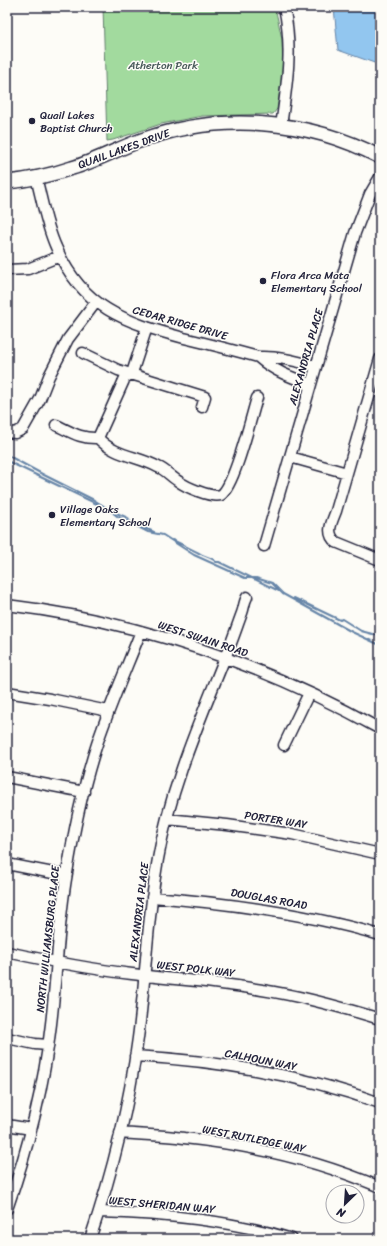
<svg xmlns="http://www.w3.org/2000/svg" width="387" height="1246" font-family="Sriracha,sans-serif">
<style>
.green{fill:#a2da9e;stroke:#627e6c}
.water{fill:#92c6ef;stroke:#6584a7}
.lines{fill:none;stroke-linecap:round;stroke-linejoin:round}
.stream{stroke:#6584a7;stroke-width:2}
.minor-casing{stroke:#22223b;stroke-width:13}
.major-casing{stroke:#22223b;stroke-width:16}
.minor{stroke:#fdfcf7;stroke-width:10}
.major{stroke:#fdfcf7;stroke-width:13}
.poi-dot{fill:#22223b;stroke:#fdfcf7;stroke-width:1.5}
.labels{text-anchor:middle;dominant-baseline:central;stroke-width:3;stroke-linejoin:round;paint-order:stroke}
.park-label{font-size:11px;fill:#485959;stroke:#fdfcf7}
.poi-label{font-size:11px;fill:#22223b;stroke:#fdfcf7;text-anchor:start}
.street-label{font-size:11px;fill:#22223b;stroke:#fdfcf7}
</style>
<rect width="100%" height="100%" fill="#fdfcf7"/>
<filter id="ink" filterUnits="userSpaceOnUse"><feTurbulence type="fractalNoise" baseFrequency=".025" numOctaves="2"/><feDisplacementMap in="SourceGraphic" scale="8" xChannelSelector="R" yChannelSelector="G"/><feConvolveMatrix kernelMatrix="1 2 1 2 8 2 1 2 1" color-interpolation-filters="sRGB"/></filter>
<g filter="url(#ink)">
<!-- green -->
<path class="green" d="M103,7H275L282,39L283,70L277,109L273,114L202,116L161,124L113,140L107,141Z"/>
<!-- water -->
<path class="water" d="M334,7H380V65L338,50Z"/>
<g class="lines">
<!-- stream -->
<path class="stream" d="M7,455L44,475L94,500L107,508L117,516L148,532L163,535L194,555L245,578H256L272,583L283,594L352,632L380,645
M7,461L99,505
M112,511L128,518L129,521L154,532
M172,540C182,544 190,549 199,553C205,557 212,557 216,562H219L279,591
M294,598L340,620L342,619L361,631L380,636"/>
<defs>
<path id="minor" d="M281,126C287,84 293,49 284,7
M36,177C42,200 46,225 56,247C82,308 125,322 184,338C209,344 233,350 258,357C278,356 296,361 315,366
M7,270L28,269L60,256
M147,327L132,373L125,378L98,438C114,456 138,456 158,467C166,470 171,477 178,481C186,487 211,498 221,495C235,485 251,417 257,398
M83,353L118,370L205,397L202,407
M258,357C274,371 290,377 310,384
M380,359L336,511C332,522 325,533 336,542L380,560
M56,425C71,432 81,439 98,438
M7,432L15,433L23,429L40,399L49,376L68,339L96,302
M290,457L347,473
M264,546L355,233L370,194L380,177
M7,605C138,621 265,665 380,729
M7,692L50,699L108,711
M284,745L309,693
M7,777L84,792
M167,819L227,825L292,834L380,854
M7,864L53,873L66,874
M152,897C229,903 305,913 380,935
M7,952C49,961 90,969 132,974C176,980 219,982 262,990C302,996 341,1007 380,1019
M7,1038L35,1044L48,1045
M135,1056C219,1061 301,1074 380,1103
M7,1125L31,1129
M120,1133C141,1135 163,1135 184,1138C251,1145 319,1161 380,1187
M7,1209C28,1149 44,1087 51,1024C57,974 58,923 67,873C74,830 83,786 97,744C110,705 126,669 141,631
M99,1212C164,1214 229,1220 292,1239
M90,1239C112,1174 129,1106 138,1038C146,978 147,918 158,859C170,789 198,725 224,660C231,645 236,629 242,613C244,608 244,602 247,597"/>
<path id="major" d="M7,182C29,180 51,175 72,168C96,161 119,148 142,140C219,112 308,119 380,157"/>
</defs>
<!-- minor casing -->
<use href="#minor" class="minor-casing"/>
<!-- major casing -->
<use href="#major" class="major-casing"/>
<!-- minor -->
<use href="#minor" class="minor"/>
<!-- major -->
<use href="#major" class="major"/>
</g>
</g>
<!-- markers -->
<g class="poi-dot">
<circle cx="32" cy="121" r="4"/>
<circle cx="263" cy="281" r="4"/>
<circle cx="52" cy="515" r="4"/>
</g>
<g class="labels">
<!-- park labels -->
<g class="park-label">
<text x="163" y="65">Atherton Park</text>
</g>
<!-- poi labels -->
<g class="poi-label">
<text x="40" y="115">Quail Lakes<tspan x="40" dy="13">Baptist Church</tspan></text>
<text x="271" y="275">Flora Arca Mata<tspan x="271" dy="13">Elementary School</tspan></text>
<text x="60" y="509">Village Oaks<tspan x="60" dy="13">Elementary School</tspan></text>
</g>
<!-- street labels -->
<g class="street-label">
<text transform="translate(124 149) rotate(-20)">QUAIL LAKES DRIVE</text>
<text transform="translate(180 323) rotate(16)">CEDAR RIDGE DRIVE</text>
<text transform="translate(306 357) rotate(-74)">ALEXANDRIA PLACE</text>
<text transform="translate(203 639) rotate(18)">WEST SWAIN ROAD</text>
<text transform="translate(276 820) rotate(9)">PORTER WAY</text>
<text transform="translate(269 899) rotate(10)">DOUGLAS ROAD</text>
<text transform="translate(139 912) rotate(-83)">ALEXANDRIA PLACE</text>
<text transform="translate(48 939) rotate(-84)">NORTH WILLIAMSBURG PLACE</text>
<text transform="translate(196 969) rotate(6)">WEST POLK WAY</text>
<text transform="translate(261 1060) rotate(11)">CALHOUN WAY</text>
<text transform="translate(254 1139) rotate(11)">WEST RUTLEDGE WAY</text>
<text transform="translate(162 1205) rotate(5)">WEST SHERIDAN WAY</text>
</g>
</g>
<!-- margin -->
<rect width="387" height="1246" fill="none" stroke="#fdfcf7" stroke-width="24"/>
<rect x="12" y="12" width="363" height="1222" fill="none" stroke="#22223b" stroke-width="1.5" filter="url(#ink)"/>
<!-- north arrow -->
<g transform="translate(345 1204) rotate(205)"><circle r="19" fill="#fdfcf7" stroke="#a5a5ac"/>
<path d="M0-3L7 15L0 10L-7 15Z" fill="#22223b"/>
<text y="-6" font-size="11" font-weight="bold" text-anchor="middle" fill="#22223b">N</text>
</g>
</svg>
